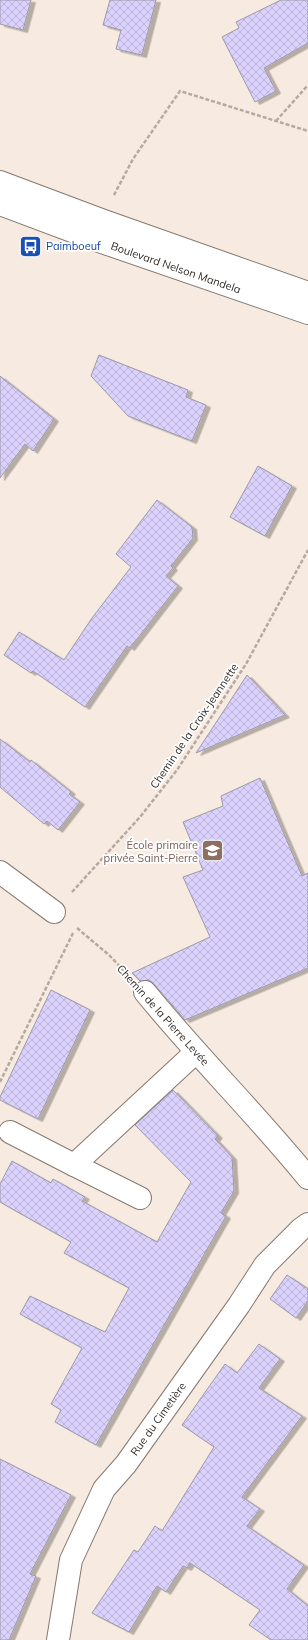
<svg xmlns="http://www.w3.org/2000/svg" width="308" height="1640" font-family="Mulish,sans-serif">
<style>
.building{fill:url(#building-cross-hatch);stroke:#9c99a7;filter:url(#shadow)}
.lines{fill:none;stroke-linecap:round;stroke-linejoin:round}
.minor-casing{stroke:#857970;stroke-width:24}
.path{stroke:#b4aaa2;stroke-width:2.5;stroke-dasharray:4 2;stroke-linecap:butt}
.minor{stroke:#fff;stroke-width:22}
.labels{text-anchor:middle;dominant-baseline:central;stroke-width:3.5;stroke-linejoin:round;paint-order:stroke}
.transit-label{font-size:11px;fill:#164399;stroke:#fff;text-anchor:start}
.street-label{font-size:11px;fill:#312c28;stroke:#fff}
.education-label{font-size:11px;fill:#785e54;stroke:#fff;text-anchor:end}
</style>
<defs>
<pattern id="building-cross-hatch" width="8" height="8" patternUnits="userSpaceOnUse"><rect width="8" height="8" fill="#dad1fd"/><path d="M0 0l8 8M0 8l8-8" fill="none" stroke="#bcb4d9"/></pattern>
<filter id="shadow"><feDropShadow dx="4.5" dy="2.5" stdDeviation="0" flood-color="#0004"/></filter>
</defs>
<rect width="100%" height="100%" fill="#f7eae0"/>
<!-- building -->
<path class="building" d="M0,0H31L23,30L0,24Z
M110,0H156L142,55L116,49L121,30L103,25Z
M281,0H308V43L264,68L276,91L255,102L222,37L239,28L236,22Z
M99,355L188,390L186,397L206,405L192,441L128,416L91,376Z
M0,376L54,419L33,451L25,444L0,478Z
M258,466L292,486L265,536L230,517Z
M157,500L192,527L193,538L171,566L173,568L166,576L178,586L130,648L127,646L85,707L33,671L31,673L4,655L19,632L64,660L92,618L131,567L116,554Z
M247,675L285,715L196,753L223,712Z
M0,739L30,762L31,760L71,792L69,794L80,802L58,830L47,821L44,824L0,787Z
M260,778L302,876L308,873V968L185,1020L154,984L149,980L140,981L132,973L210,937L183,877L203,870L183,822L223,806L221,796Z
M51,990L90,1010L38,1119L0,1100V1097Z
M173,1090L218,1136L215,1139L232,1157L234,1191L221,1213L226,1216L96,1445L55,1422L61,1410L51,1404L82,1348L20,1314L30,1296L105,1332L129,1288L64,1253L71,1242L0,1202V1184L12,1161L51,1183L53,1179L85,1197L82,1201L157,1242L191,1182L135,1125Z
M287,1275L308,1289V1301L296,1318L270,1299Z
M259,1344L280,1359L259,1388L302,1416L242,1497L260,1509L247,1526L304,1565L287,1589L308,1606V1640H271L249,1625L260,1610L190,1563L187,1568L183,1566L166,1592L157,1586L129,1632L92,1613L134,1550L138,1552L155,1526L162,1531L214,1447L182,1425L225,1364L237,1373Z
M0,1459L71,1495L30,1574L36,1576L9,1640H0Z"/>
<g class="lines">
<defs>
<g id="minor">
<path d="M0,182L104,221L308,293"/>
<path id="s1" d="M0,204L96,240L308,313"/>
<path d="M0,872L54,912"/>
<path d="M145,992C197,1056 256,1114 308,1178"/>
<path d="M10,1132L74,1165"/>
<path d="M140,1198L74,1165L196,1052"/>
<path id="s2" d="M58,1640L71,1560L104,1489L126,1464L239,1305L265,1265L301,1229L308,1224"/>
</g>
</defs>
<!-- minor casing -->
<use href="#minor" class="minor-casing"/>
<!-- path -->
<path class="path" d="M276,121L308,85
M114,195L133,159L180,91L308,131
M72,892L140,817L177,770L246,664L308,550
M77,928L109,955L126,973
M0,1082L73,933"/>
<!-- minor -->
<use href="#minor" class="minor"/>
</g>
<!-- icons -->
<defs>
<symbol id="bus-square" viewBox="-11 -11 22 22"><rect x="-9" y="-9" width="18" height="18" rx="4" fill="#1a4fb4" stroke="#fff"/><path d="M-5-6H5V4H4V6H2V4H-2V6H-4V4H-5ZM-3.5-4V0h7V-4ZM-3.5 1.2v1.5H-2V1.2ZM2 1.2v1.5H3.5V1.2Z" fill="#fff"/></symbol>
<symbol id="school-square" viewBox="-11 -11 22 22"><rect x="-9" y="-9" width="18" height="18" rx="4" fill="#8d6e63" stroke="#fff"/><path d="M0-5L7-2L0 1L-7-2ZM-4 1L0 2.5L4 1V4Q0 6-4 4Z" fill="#fff"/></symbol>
</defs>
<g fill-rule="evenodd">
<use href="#bus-square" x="18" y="234" width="25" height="25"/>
<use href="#school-square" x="200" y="838" width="25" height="25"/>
</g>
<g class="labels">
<!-- transit labels -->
<g class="transit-label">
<text x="46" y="246">Paimboeuf</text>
</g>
<!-- street labels -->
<g class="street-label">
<text stroke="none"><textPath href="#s1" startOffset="187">Boulevard Nelson Mandela</textPath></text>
<text transform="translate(194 726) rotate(-56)">Chemin de la Croix-Jeannette</text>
<text transform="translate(163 1015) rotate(48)">Chemin de la Pierre Levée</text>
<text stroke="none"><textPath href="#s2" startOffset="248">Rue du Cimetière</textPath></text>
</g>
<!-- education labels -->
<g class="education-label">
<text x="198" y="845">École primaire<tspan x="198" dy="13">privée Saint-Pierre</tspan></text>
</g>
</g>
</svg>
